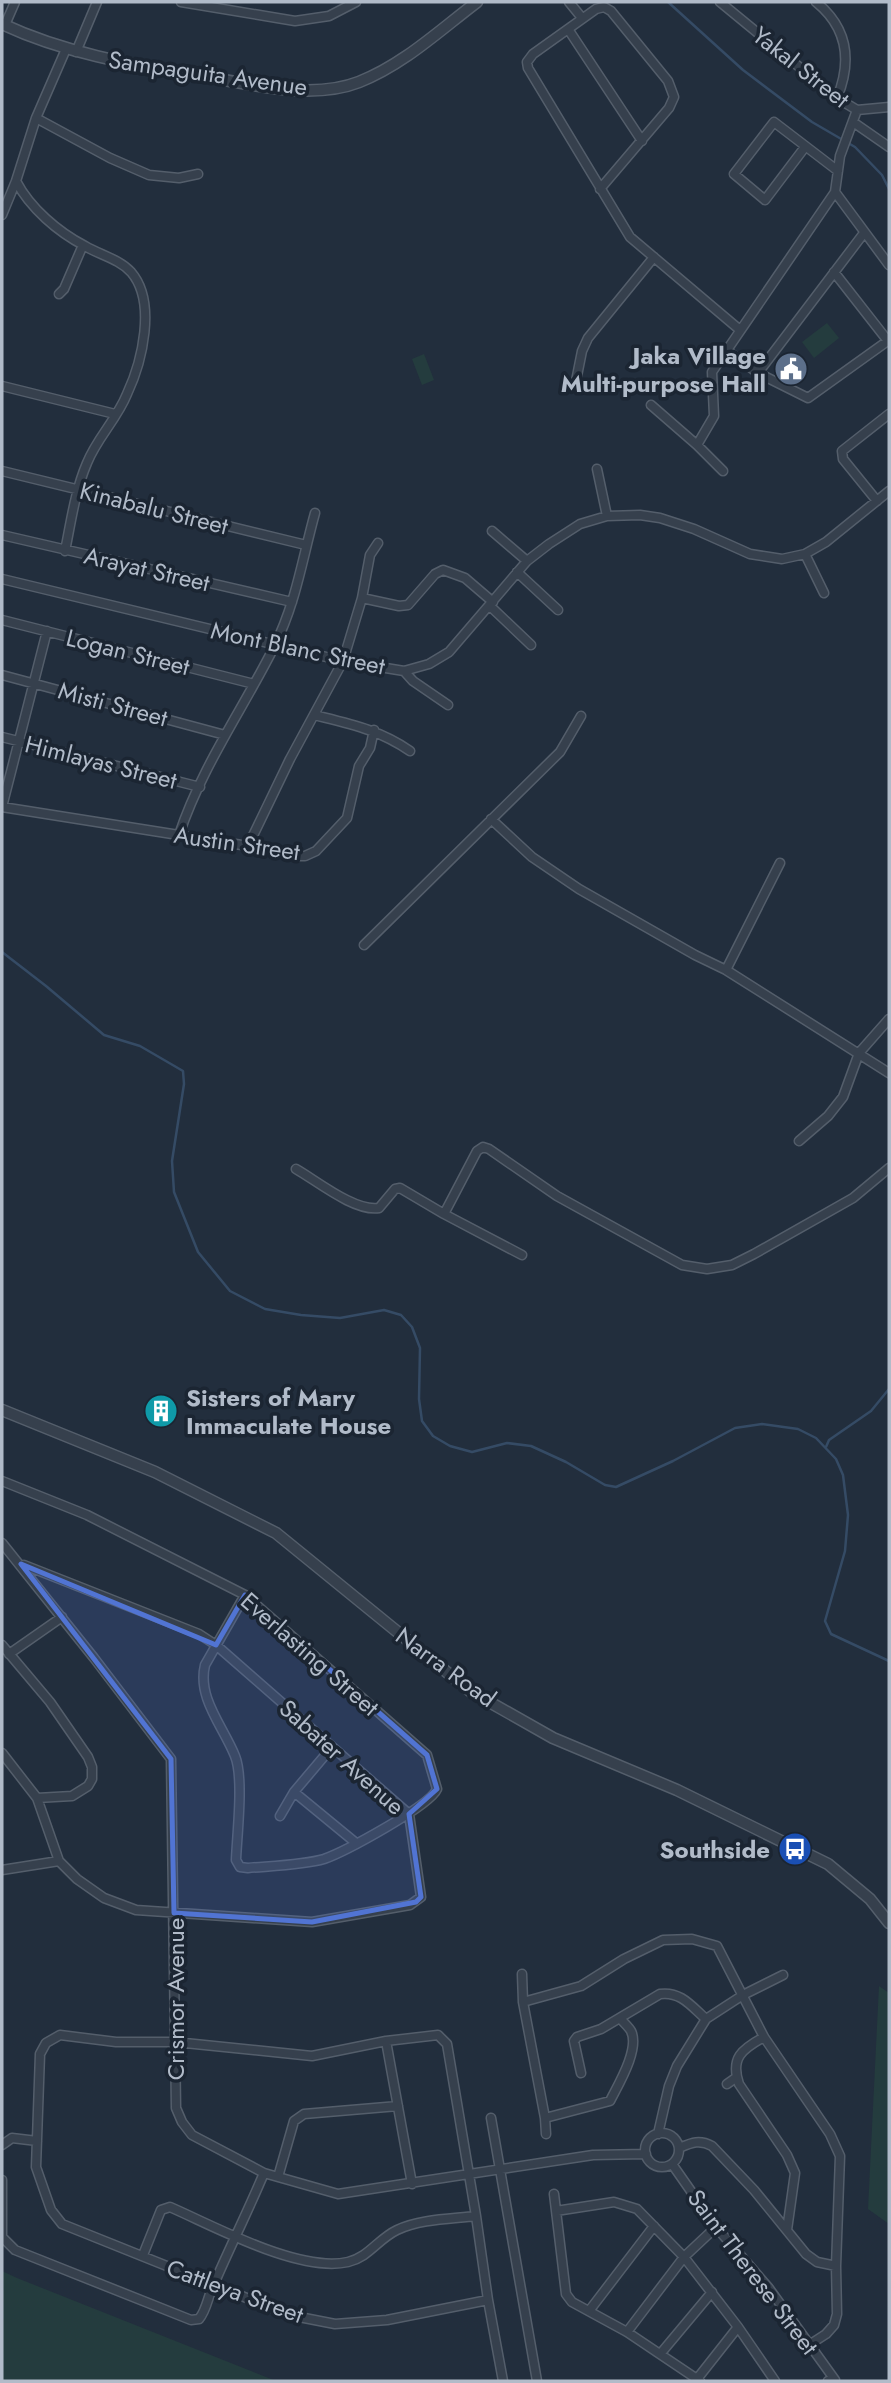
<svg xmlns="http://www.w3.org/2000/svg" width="891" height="2383" font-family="Jost,sans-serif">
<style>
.grass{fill:#243c3e}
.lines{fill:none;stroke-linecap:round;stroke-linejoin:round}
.stream{stroke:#354b65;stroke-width:2.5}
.minor-casing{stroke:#545e6b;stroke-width:11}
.tertiary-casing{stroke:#545e6b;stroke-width:13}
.minor{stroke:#36404d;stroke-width:8}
.tertiary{stroke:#36404d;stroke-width:10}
.marked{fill:#5174d3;fill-opacity:0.2;stroke:#5174d3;stroke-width:5;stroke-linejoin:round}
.labels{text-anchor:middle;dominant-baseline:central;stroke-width:7;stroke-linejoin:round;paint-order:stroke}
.street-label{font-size:24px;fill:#b1bbc9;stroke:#1b2532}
.poi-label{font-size:24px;font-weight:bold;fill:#b1bbc9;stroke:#1b2532;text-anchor:end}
</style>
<rect width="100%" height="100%" fill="#222e3d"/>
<!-- grass -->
<path class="grass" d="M827,323L839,338L814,358L802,342Z
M424,354L434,380L422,385L412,359Z
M879,1986L889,1993V2224L868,2209Z
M2,2271L17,2278L276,2381H2Z"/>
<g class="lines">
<!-- stream -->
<path class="stream" d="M668,2L743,70L812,122L855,147L882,175L889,189
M2,952L46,986L104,1035L140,1046L183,1071L184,1084L172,1161L174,1192L198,1252L230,1291L265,1309L301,1315L340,1318L384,1310L401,1315L412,1327L420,1348L419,1399L422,1421L433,1436L450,1446L472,1452L507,1443L531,1446L566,1462L605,1485L616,1487L673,1461L735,1428L762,1424L798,1429L816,1438L836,1459L843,1475L848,1515L845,1551L825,1621L831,1634L889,1661
M826,1447L829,1440L871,1411L889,1389"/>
<defs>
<path id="minor" d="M181,2L295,21L329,16L356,2
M569,2L582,18
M720,2L837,98L857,110L889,107
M816,2C848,28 852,61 837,98
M5,25L15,2
M568,29L642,141
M76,52L97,2
M857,110L840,156L835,192L889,265
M36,118L110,158L149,175L179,178L198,174
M853,122L889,147
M805,147L765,200L734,174L774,122L838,171
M600,189L669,108L674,97L668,81L611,11L604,7L596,9L533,54L527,62L528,68L630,237L740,330
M2,215L16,181
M834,272L888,341
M59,294L64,289L83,245
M726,350L758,373L808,398L889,340
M758,373L864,233
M2,386L115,414
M575,386L582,351L588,338L654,257
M651,405L697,445L723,471
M697,445L714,416L712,372L835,192
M597,469L607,516
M2,471L306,545
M877,501L843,459L842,451L889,414
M492,531L527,561
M2,535L292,602
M65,551C71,522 75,491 87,463C97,438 117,419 127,394C142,362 157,302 131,272C119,259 100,255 85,246C58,232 30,208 16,181L36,118L66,49
M805,554L824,593
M517,572L558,610
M2,579L343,661L404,671L429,664L449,652L527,561L549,544L580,524L607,516L640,515L660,518L694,529L750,554L782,559L805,554L826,542L889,491
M362,598L399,606L408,605L435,574L443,570L465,578L493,602
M490,606L531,645
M2,620L254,684
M404,671L413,681L448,705
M2,675L225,735
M314,715C350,724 380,730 410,751
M2,737L200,787
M2,807L248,846L296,856H305L316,851L347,818L359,766L370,748L374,730
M2,807L47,631
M491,819L532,857L579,889L695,955L726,970L889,1073
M179,835C201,768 243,709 274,647C296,603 302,560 315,513
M248,846L290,759L343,661L362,598L370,555L378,543
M364,945L560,752L581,716
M726,970L780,863
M799,1141L828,1116L843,1097L859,1053L889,1019
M296,1169C317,1181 355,1212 379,1208L395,1189L400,1188L444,1214L522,1255
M444,1214L477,1151L483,1147L489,1149L557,1196L682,1265L707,1269L732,1265L754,1254L853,1198L889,1168
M2,1481L87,1515L245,1595L427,1755L437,1789C430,1806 344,1852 324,1859C304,1865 270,1866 248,1868L240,1867L236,1860C237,1834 244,1778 235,1756C223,1726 197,1698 205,1665L245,1595
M2,1543L94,1658L171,1759L176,2108L182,2122L192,2135L264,2173L338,2194L593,2155L646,2154
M2,1645L50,1702L88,1757L92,1767V1779L88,1786L72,1796L37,1798
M9,1654L62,1617
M2,1753L37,1798L59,1861L77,1879L104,1898L136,1910L312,1922L410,1905L421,1897L409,1814L216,1645L199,1634L24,1565
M294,1792L356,1843
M280,1816L294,1792L332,1747
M2,1870L59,1861
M522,1974L523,2002L545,2118L546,2134
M523,2002L581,1986L624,1959L663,1940L692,1939L717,1946L764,2037L830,2134L840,2156L836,2266L837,2314L834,2325L826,2334L809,2345
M60,2035L116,2042H175L312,2056L386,2041L438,2035L447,2044L476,2216L488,2300L387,2320L335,2324L289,2315L62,2224L51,2210L36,2167L40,2054L46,2043Z
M764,2037C742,2049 730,2058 739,2084L787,2155L795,2173L787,2230
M386,2041L412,2184
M581,2073L574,2041L577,2037L601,2029L660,1994C681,1991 692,2007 706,2019
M727,2084L737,2077
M491,2118L537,2381
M545,2118L610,2101C618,2085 640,2049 631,2031C629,2027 623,2022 620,2018
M645 2150a17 17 0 1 1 34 0a17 17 0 1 1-34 0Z
M658,2134L669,2086L677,2066L706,2019L743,1995L783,1975
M2,2145L12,2138L37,2141
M679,2148C691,2143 699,2139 712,2146L754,2190L806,2254L817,2262L836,2266
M672,2164L716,2227L768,2287L835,2380L828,2381
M278,2177L294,2121L304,2114L398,2106
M2,2180V2237L15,2250L191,2320L199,2319C207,2310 208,2295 214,2284C230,2247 248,2211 264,2173
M554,2194L566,2294L572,2302L627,2332L700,2381
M556,2211L614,2202L637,2209L684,2257L738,2327L775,2381
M143,2255L161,2210L170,2207C216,2227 299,2273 348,2262C369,2257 378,2239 397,2230C420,2219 451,2219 476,2216
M488,2300L503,2381
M589,2311L654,2226
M627,2332L684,2257L716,2227
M661,2353L712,2292
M697,2379L738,2327"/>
<path id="tertiary" d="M2,24C64,53 129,64 196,75C245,83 311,101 359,82C403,65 440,30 477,2
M2,1410L155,1472L276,1533L470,1691L553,1738L677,1790L828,1864L870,1899L889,1923"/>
</defs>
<!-- minor casing -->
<use href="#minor" class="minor-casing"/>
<!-- tertiary casing -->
<use href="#tertiary" class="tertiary-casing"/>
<!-- minor -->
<use href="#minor" class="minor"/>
<!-- tertiary -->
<use href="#tertiary" class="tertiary"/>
</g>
<!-- marked area -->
<path class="marked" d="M21,1564L216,1645L245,1595L427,1755L437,1789L409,1814L421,1897L416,1902L312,1922L174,1913L171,1759Z"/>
<!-- icons -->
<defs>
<symbol id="civic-disc" viewBox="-11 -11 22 22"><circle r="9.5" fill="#5c6f8a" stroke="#1b2532"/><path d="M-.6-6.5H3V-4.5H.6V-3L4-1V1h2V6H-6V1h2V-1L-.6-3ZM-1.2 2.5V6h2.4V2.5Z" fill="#fff"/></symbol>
<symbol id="building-disc" viewBox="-11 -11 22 22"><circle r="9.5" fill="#0f9aa8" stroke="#1b2532"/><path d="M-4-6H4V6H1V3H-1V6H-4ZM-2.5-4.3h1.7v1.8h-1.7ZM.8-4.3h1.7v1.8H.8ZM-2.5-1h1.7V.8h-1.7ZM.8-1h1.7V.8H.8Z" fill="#fff"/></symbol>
<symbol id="bus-disc" viewBox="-11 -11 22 22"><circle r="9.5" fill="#1a4fb4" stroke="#1b2532"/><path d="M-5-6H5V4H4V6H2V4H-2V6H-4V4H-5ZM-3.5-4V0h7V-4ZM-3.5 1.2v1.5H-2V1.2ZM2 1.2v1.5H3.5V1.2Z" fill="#fff"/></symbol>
</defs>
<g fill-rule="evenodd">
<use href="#civic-disc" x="772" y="350" width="38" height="38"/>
<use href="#building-disc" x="142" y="1392" width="38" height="38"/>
<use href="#bus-disc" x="776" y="1830" width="38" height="38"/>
</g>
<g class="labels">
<!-- street labels -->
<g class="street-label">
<text transform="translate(801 67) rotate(38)">Yakal Street</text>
<text transform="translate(208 73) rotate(8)">Sampaguita Avenue</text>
<text transform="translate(154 508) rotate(14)">Kinabalu Street</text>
<text transform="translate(147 569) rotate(13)">Arayat Street</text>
<text transform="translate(298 648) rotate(12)">Mont Blanc Street</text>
<text transform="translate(128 652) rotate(14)">Logan Street</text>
<text transform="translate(113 704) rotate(15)">Misti Street</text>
<text transform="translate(101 762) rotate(14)">Himlayas Street</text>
<text transform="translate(237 843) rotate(8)">Austin Street</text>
<text transform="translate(310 1654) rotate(41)">Everlasting Street</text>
<text transform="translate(446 1667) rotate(36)">Narra Road</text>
<text transform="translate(342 1757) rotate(42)">Sabater Avenue</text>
<text transform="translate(175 1999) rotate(-90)">Crismor Avenue</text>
<text transform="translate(753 2272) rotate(53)">Saint Therese Street</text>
<text transform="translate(235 2291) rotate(20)">Cattleya Street</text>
</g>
<!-- poi labels -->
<g class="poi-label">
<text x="766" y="355">Jaka Village<tspan x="766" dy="28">Multi-purpose Hall</tspan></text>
<text x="186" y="1397" text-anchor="start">Sisters of Mary<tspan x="186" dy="28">Immaculate House</tspan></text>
<text x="770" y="1849">Southside</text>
</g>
</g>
<!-- border -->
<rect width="891" height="2383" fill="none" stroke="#b1bbc9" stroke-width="7"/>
</svg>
